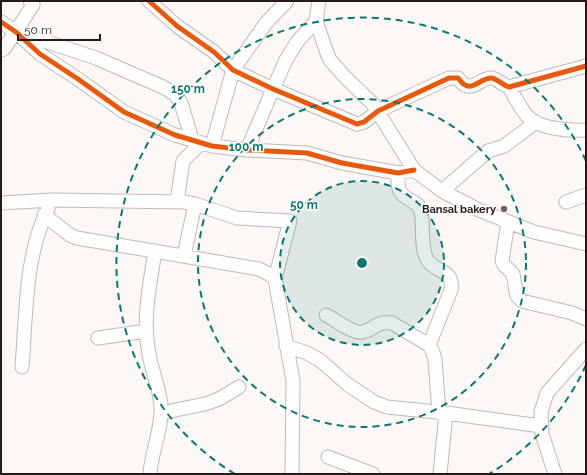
<svg xmlns="http://www.w3.org/2000/svg" width="587" height="475" font-family="Raleway,sans-serif">
<style>
.lines{fill:none;stroke-linecap:round;stroke-linejoin:round}
.street-casing{stroke:#c0b9b6;stroke-width:15}
.street{stroke:#fffefe;stroke-width:13}
.cycleway-casing{stroke:#fff;stroke-width:8}
.cycleway{stroke:#e8590c;stroke-width:5}
.ring{fill:none;stroke:#0f766e;stroke-width:2;stroke-dasharray:7 5}
.poi-dot{fill:#706864;stroke:#fff;stroke-width:1.5}
.labels{text-anchor:middle;dominant-baseline:central;stroke-width:3;stroke-linejoin:round;paint-order:stroke}
.poi-label{font-size:11px;font-weight:bold;fill:#251a15;stroke:#fff;text-anchor:end}
.centre{fill:#0f766e;stroke:#fff;stroke-width:2}
.ring-label{font-size:12px;text-anchor:middle;font-weight:bold;fill:#0f766e;stroke:#fff;stroke-width:3;stroke-linejoin:round;paint-order:stroke}
</style>
<rect width="100%" height="100%" fill="#fcf8f6"/>
<g class="lines">
<defs>
<path id="street" d="M149,1L177,26L214,52L233,70L273,89L357,124L364,122L378,111L449,78H458C460,80 462,84 465,85C474,90 482,77 492,78C497,79 503,85 509,87L586,66
M319,1L316,21L327,53L330,60L346,78L373,104L414,170L442,191L479,210L534,232L586,244
M1,22L16,32L40,54L78,79L124,112L175,135L212,146L247,150L307,153L342,163L398,173L414,170
M20,33L96,58L163,87L175,94L181,103L192,139
M1,50L4,49L33,5L30,1
M509,87C515,97 521,110 529,118C541,129 571,131 586,130
M212,146L233,70L266,23L287,1
M247,150L273,89L286,60L297,42L316,21
M398,173C398,178 397,186 400,191C405,201 419,200 421,212C424,226 420,250 428,261C438,274 454,269 451,290L429,345
M442,191L488,151L504,146L536,122
M177,201L183,161L201,143
M566,202L586,195
M1,203L52,200L184,202L195,204L237,218L290,221L275,279
M44,215L70,235L77,238L259,269L269,274L275,279L293,381L292,474
M508,222L502,261L504,265L513,274L517,296L522,301L572,313L586,319
M184,256L195,204
M326,315C334,319 353,334 362,332C375,330 376,320 392,323L429,345L433,352L435,360L439,413
M98,338L146,331
M286,346L307,353L321,361L347,384L374,402L387,407L446,413L541,426
M22,367C26,317 25,254 48,209
M161,413L205,404L219,399L239,387
M328,457L373,474
M150,474C151,452 163,427 161,405C159,385 150,367 148,348C143,316 150,283 155,251
M440,474L446,413
M555,474L542,434L541,412L547,393L586,349"/>
</defs>
<!-- street casing -->
<use href="#street" class="street-casing"/>
<!-- street -->
<use href="#street" class="street"/>
<defs>
<path id="cycleway" d="M149,1L177,26L214,52L233,70L273,89L357,124L364,122L378,111L449,78H458C460,80 462,84 465,85C474,90 482,77 492,78C497,79 503,85 509,87L586,66
M1,22L16,32L40,54L78,79L124,112L175,135L212,146L247,150L307,153L342,163L398,173L414,170"/>
</defs>
<!-- cycleway casing -->
<use href="#cycleway" class="cycleway-casing"/>
<!-- cycleway -->
<use href="#cycleway" class="cycleway"/>
</g>
<!-- distance rings -->
<circle cx="362" cy="263" r="82" fill="#0f766e" fill-opacity=".12"/>
<g class="ring">
<circle cx="362" cy="263" r="82"/>
<circle cx="362" cy="263" r="164"/>
<path d="M586 365A246 246 0 0 1 489 474M235 474A246 246 0 1 1 586 161"/>
</g>
<!-- markers -->
<circle class="poi-dot" cx="504" cy="209" r="4"/>
<g class="labels">
<!-- poi labels -->
<g class="poi-label">
<text x="496" y="209">Bansal bakery</text>
</g>
</g>
<circle cx="362" cy="263" r="6" class="centre"/>
<g class="ring-label">
<text x="188" y="93">150 m</text>
<text x="246" y="151">100 m</text>
<text x="304" y="209">50 m</text>
</g>
<!-- border -->
<rect width="587" height="475" fill="none" stroke="#251a15" stroke-width="4"/>
<!-- scale -->
<path d="M18 34v6h82v-6" fill="none" stroke="#251a15" stroke-width="2"/>
<text x="24" y="34" font-size="12" fill="#251a15" stroke="#ffffff" stroke-width="3" paint-order="stroke">50 m</text>
</svg>
